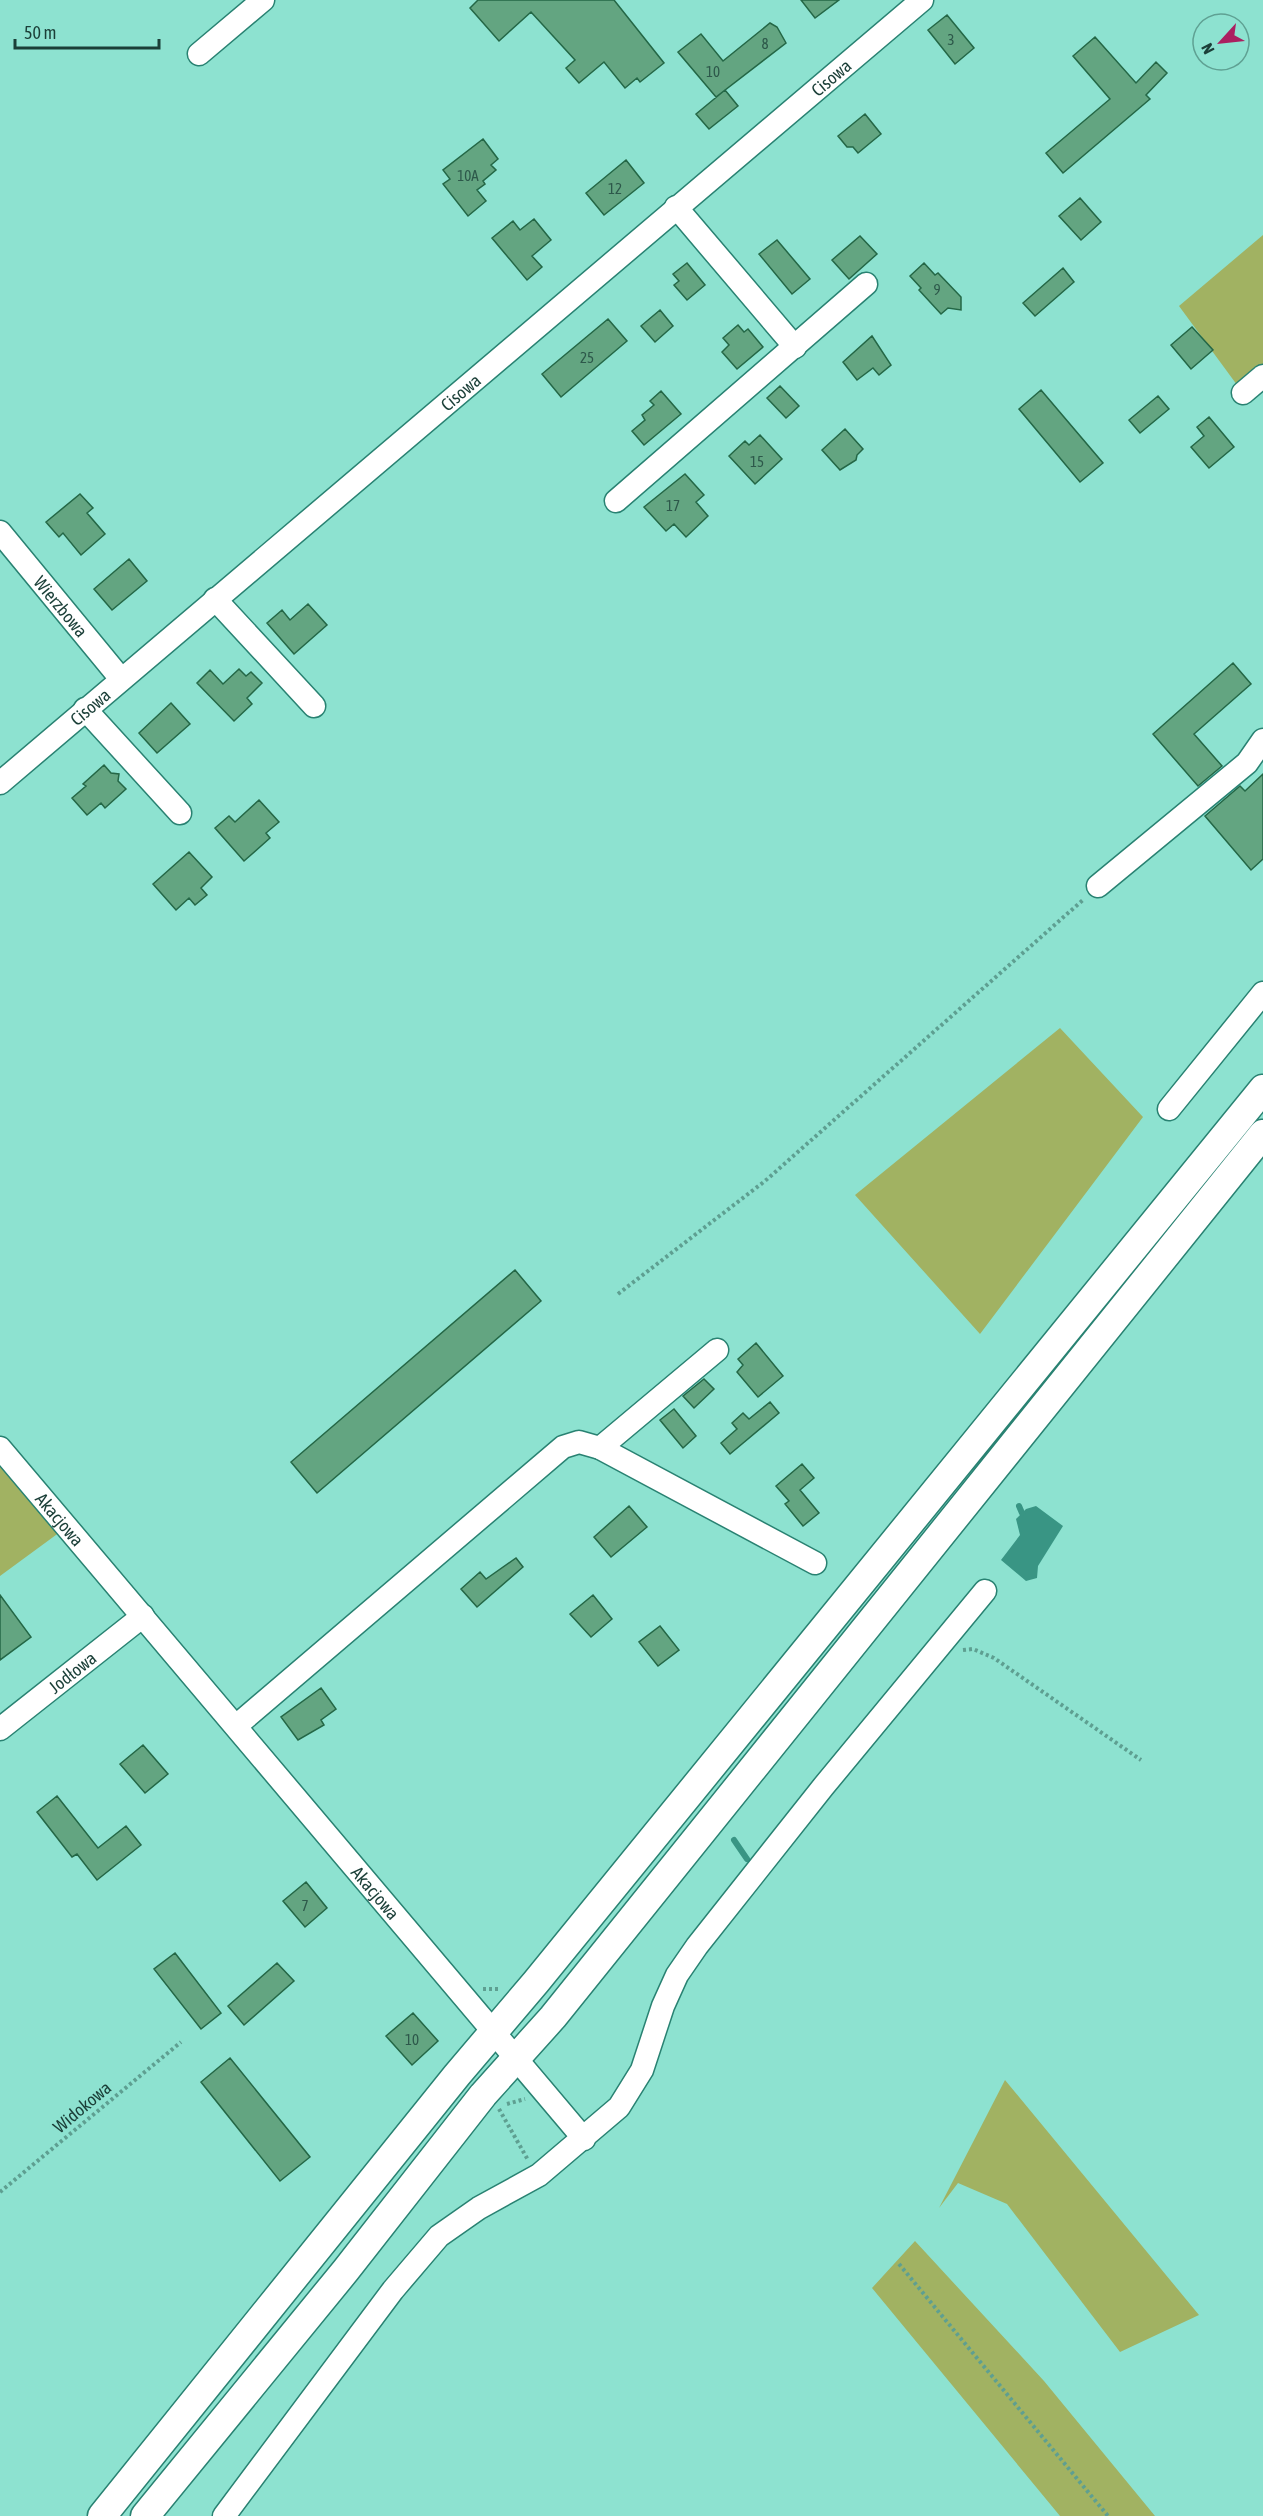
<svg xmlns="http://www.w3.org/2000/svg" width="1263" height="2516" font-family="'Asap Condensed',sans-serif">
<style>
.green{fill:#a1b262}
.water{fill:#399584}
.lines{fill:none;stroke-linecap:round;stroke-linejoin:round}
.stream{stroke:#399584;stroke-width:6}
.building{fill:#63a581;stroke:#246746;stroke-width:1.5}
.minor-casing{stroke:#298272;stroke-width:25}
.major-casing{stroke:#298272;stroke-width:31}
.path{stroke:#5e9f91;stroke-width:4;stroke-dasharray:3 3;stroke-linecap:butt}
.minor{stroke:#fff;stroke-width:22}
.major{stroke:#fff;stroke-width:28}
.labels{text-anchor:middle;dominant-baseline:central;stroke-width:6;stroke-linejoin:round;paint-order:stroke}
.number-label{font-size:15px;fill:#2d584a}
.street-label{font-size:18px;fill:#1b3f38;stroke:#8de2d0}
</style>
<rect width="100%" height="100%" fill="#8de2d0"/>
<!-- green -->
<path class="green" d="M1263,235V370L1240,389L1179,306Z
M1060,1028L1143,1117L980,1334L855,1195Z
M0,1461L60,1532L0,1576Z
M1005,2080L1199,2315L1120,2352L1007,2204L958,2183L939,2208Z
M915,2241L1044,2381L1155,2516H1060L872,2288Z"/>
<!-- water -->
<path class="water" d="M1036,1506L1063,1526L1038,1566L1037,1578L1026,1581L1001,1560L1020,1535L1016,1519L1026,1509Z"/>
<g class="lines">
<!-- stream -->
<path class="stream" d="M1019,1506L1022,1513
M734,1840L747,1859"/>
</g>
<!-- building -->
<path class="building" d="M478,0H614L664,63L640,82L637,78L625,88L604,62L579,83L566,68L575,60L531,12L499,41L470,8Z
M801,0H839L815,18Z
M947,15L974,48L955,64L928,30Z
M770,23L777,27L786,43L716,97L678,52L701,34L723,61Z
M1095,37L1136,83L1156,62L1167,73L1146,95L1150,99L1063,173L1046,153L1110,99L1073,56Z
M725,90L738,106L709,129L696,114Z
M865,114L881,134L858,153L853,147H847L838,136Z
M483,139L498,159L491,165L496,170L483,181L485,184L477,190L486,201L468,216L443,184L450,179L443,170Z
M626,160L644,183L604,215L586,193Z
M1080,198L1101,222L1081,240L1059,216Z
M534,219L551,240L532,256L542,267L527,280L492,238L513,221L520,230Z
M860,236L877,254L849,279L832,260Z
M777,240L810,279L792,294L759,254Z
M687,263L705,285L687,300L674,285L679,281L673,274Z
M924,263L935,275L938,273L961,297V310L948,308L941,314L919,290L921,288L910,276Z
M1063,268L1074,282L1035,316L1023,303Z
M660,310L673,326L655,342L641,326Z
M608,319L627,341L561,397L542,374Z
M738,325L744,332L748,329L763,347L737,369L722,352L729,345L723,338Z
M1192,327L1213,350L1191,369L1171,345Z
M872,336L891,365L879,375L873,368L857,380L843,362Z
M780,386L799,406L786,418L767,398Z
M1041,390L1103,463L1080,482L1019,409Z
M661,391L681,414L644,445L632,431L645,420L642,415L654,405L650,401Z
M1158,396L1169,409L1140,433L1129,420Z
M1209,417L1234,447L1209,468L1191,447L1204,436L1197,427Z
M845,429L863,449L857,455L856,460L840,470L822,450Z
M760,435L782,459L755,484L729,456L745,441L749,445Z
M685,474L704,495L696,502L708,516L686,537L674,524L666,531L644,507Z
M80,494L93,508L87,513L105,534L81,555L63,533L59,537L46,522Z
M129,559L147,581L112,610L94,589Z
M308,604L327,625L294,654L267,623L282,610L290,620Z
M1233,663L1251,684L1194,734L1222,766L1198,786L1153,734Z
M239,669L246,676L251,672L262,683L247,698L252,704L234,721L197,683L210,670L223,684Z
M171,703L190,724L157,753L139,733Z
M104,765L111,773L119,774L118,781L126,789L105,808L101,803L87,815L72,798L86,786L83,784Z
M1263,774V859L1251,870L1205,816L1240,786L1245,791Z
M259,800L279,822L266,833L270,838L244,861L215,828L229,816L235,822Z
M189,852L212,877L201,888L207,895L195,905L189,898L176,910L153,884Z
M515,1270L541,1301L317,1493L291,1462Z
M756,1343L783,1376L758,1397L737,1372L743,1365L738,1359Z
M704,1379L714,1389L694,1408L683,1396Z
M770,1402L779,1413L730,1454L721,1443L737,1429L732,1423L743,1413L749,1419Z
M674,1409L696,1436L683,1448L660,1420Z
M802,1464L814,1478L800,1490L819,1513L803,1526L785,1504L789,1501L776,1486Z
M629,1506L647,1527L611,1557L594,1537Z
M516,1558L523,1567L477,1607L461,1589L480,1572L486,1579Z
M0,1595L31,1637L0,1660Z
M593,1595L612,1619L591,1637L570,1614Z
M660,1626L679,1650L658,1666L639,1642Z
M321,1688L336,1709L321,1720L324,1725L298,1740L281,1717Z
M143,1745L168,1774L145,1793L120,1764Z
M57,1796L98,1848L126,1826L141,1845L97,1880L77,1854L72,1857L37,1812Z
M306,1882L327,1908L305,1927L283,1901Z
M175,1953L221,2013L201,2029L154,1969Z
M277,1963L294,1981L244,2025L228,2006Z
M413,2013L438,2041L412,2065L386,2036Z
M230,2058L310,2157L280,2181L201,2082Z"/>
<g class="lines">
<defs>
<g id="minor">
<path d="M199,54L263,0"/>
<path d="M676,207L795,347"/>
<path d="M1243,393L1263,376"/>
<path d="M616,501L866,284"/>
<path id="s1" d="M0,532L121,679"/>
<path d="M215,599L314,706"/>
<path d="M85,709L180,813"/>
<path id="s2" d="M0,783L922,0"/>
<path d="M1098,886L1247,763L1263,740"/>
<path d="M1169,1109L1263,993"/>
<path id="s3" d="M0,1448L584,2139"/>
<path d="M600,1448L717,1350"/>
<path d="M236,1726L563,1447L579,1442L600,1448L815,1563"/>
<path id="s4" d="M0,1729L143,1616"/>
<path d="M224,2516L393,2290L439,2236L479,2208L539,2175L619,2107L642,2070L663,2006L677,1975L697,1946L823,1787L985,1591"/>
</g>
<path id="major" d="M102,2516L457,2075L536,1982L1263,1089
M145,2516L346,2270L483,2095L553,2017L1263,1134"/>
</defs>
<!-- minor casing -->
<use href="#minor" class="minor-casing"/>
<!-- major casing -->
<use href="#major" class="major-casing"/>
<!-- path -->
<path class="path" d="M618,1294L765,1181L1084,899
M963,1650L973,1649L994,1658L1141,1760
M483,1989H499
M507,2104L525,2099
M499,2109L528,2160
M0,2192L181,2042
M899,2264L1108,2516"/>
<!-- minor -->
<use href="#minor" class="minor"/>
<!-- major -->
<use href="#major" class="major"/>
</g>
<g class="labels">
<!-- number labels -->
<g class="number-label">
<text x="951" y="39">3</text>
<text x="765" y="43">8</text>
<text x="713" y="71">10</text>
<text x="468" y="175">10A</text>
<text x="615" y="188">12</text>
<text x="937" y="289">9</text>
<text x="587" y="357">25</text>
<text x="757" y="461">15</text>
<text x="673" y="505">17</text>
<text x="305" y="1905">7</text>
<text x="412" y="2039">10</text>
</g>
<!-- street labels -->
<g class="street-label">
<text stroke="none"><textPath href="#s2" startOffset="1090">Cisowa</textPath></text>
<text stroke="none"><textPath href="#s2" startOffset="604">Cisowa</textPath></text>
<text stroke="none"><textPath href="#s1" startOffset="96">Wierzbowa</textPath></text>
<text stroke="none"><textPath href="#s2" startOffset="118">Cisowa</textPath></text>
<text stroke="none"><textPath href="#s3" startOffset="93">Akacjowa</textPath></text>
<text stroke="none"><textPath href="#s4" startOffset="92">Jodłowa</textPath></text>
<text stroke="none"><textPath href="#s3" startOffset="582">Akacjowa</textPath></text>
<text transform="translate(82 2107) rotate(-40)">Widokowa</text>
</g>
</g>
<!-- north arrow -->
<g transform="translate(1221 42) rotate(243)"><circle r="28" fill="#8de2d0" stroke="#5fa193" stroke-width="1.5"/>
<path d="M0-4.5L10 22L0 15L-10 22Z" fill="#ab1f60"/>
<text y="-9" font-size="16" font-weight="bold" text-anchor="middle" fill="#1b3f38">N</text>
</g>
<!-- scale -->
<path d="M15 39v9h144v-9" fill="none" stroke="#1b3f38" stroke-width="3"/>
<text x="24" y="39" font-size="18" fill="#1b3f38" stroke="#8de2d0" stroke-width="4.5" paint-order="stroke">50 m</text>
</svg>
